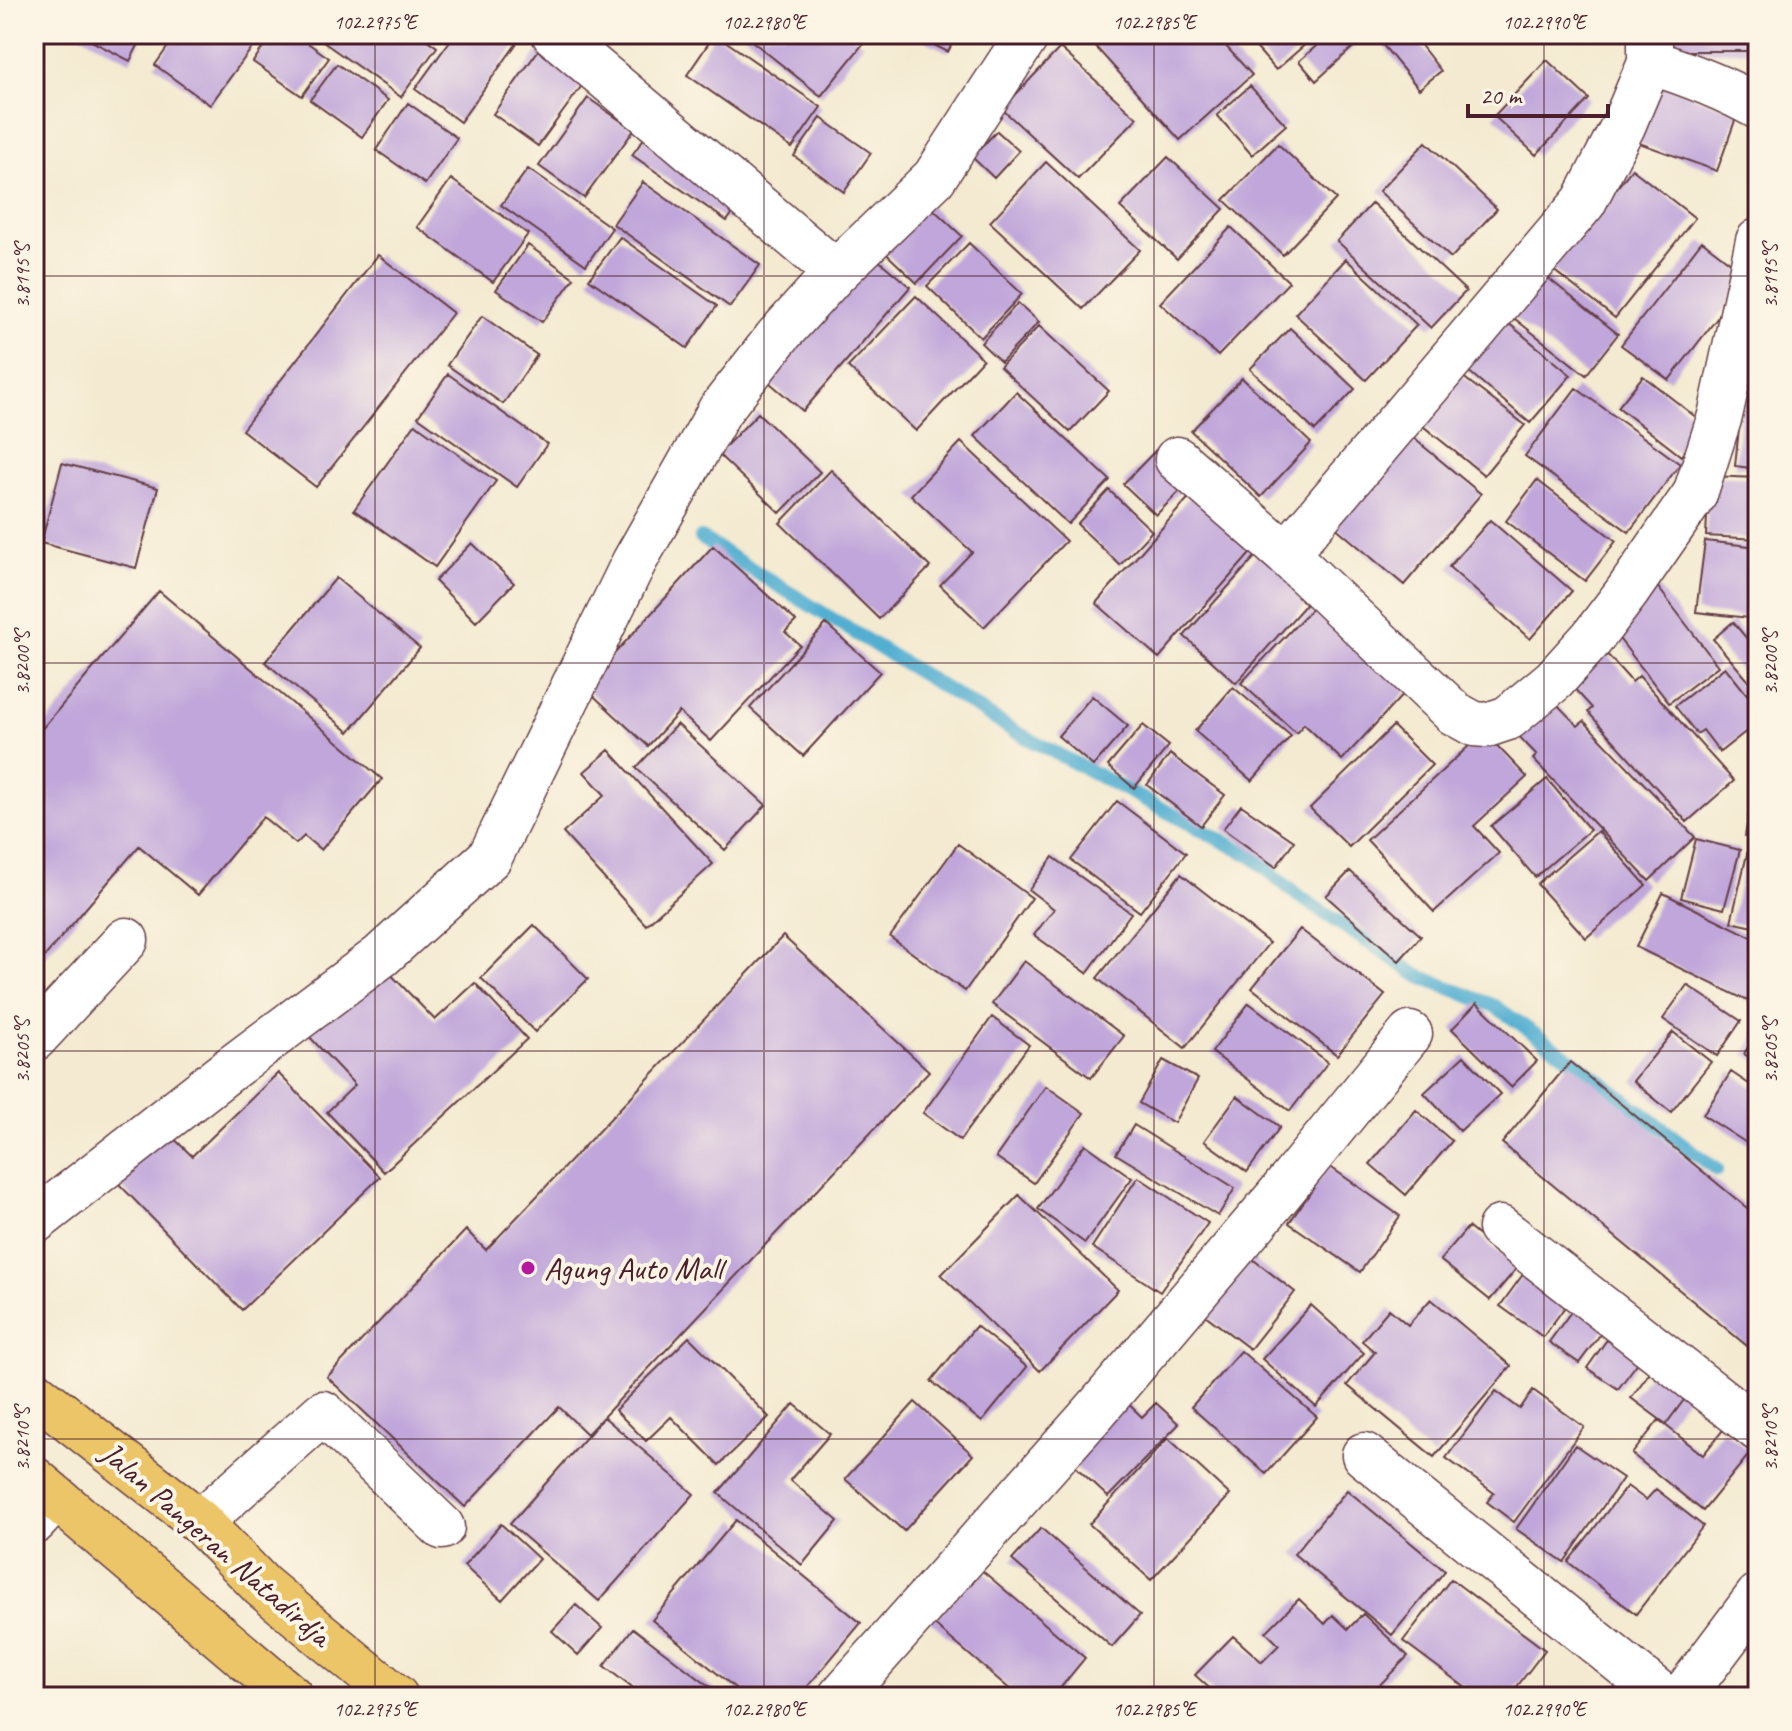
<svg xmlns="http://www.w3.org/2000/svg" width="1792" height="1731" font-family="Caveat,sans-serif">
<style>
.lines{fill:none;stroke-linecap:round;stroke-linejoin:round}
.stream{stroke:#53afd1;stroke-width:14}
.building{fill:#c0a6da}
.minor-casing{stroke:#643d44;stroke-width:47}
.major-casing{stroke:#643d44;stroke-width:47}
.minor{stroke:#fff;stroke-width:44}
.major{stroke:#ecc569;stroke-width:44}
.ticks{fill:none;stroke:#4a1f2b;stroke-width:2;stroke-opacity:0.45}
.poi-dot{fill:#b5179e;stroke:#fcf5e5;stroke-width:3}
.labels{text-anchor:middle;dominant-baseline:central;stroke-width:8;stroke-linejoin:round;paint-order:stroke}
.poi-label{font-size:32px;fill:#4a1f2b;stroke:#fcf5e5;text-anchor:start}
.street-label{font-size:32px;fill:#4a1f2b;stroke:#fcf5e5}
.neatline{fill:none;stroke:#4a1f2b;stroke-width:3}
.ticks-label{font-size:20px;text-anchor:middle;fill:#4a1f2b}
</style>
<rect width="100%" height="100%" fill="#fcf5e5"/>
<filter id="ink" filterUnits="userSpaceOnUse"><feTurbulence type="fractalNoise" baseFrequency=".0125" numOctaves="2"/><feDisplacementMap in="SourceGraphic" scale="16" xChannelSelector="R" yChannelSelector="G"/><feConvolveMatrix kernelMatrix="1 2 1 2 8 2 1 2 1" color-interpolation-filters="sRGB"/></filter>
<filter id="wash" filterUnits="userSpaceOnUse"><feTurbulence type="fractalNoise" baseFrequency=".006" numOctaves="4" result="noise"/><feDisplacementMap in="SourceGraphic" scale="32" xChannelSelector="R" yChannelSelector="G"/><feGaussianBlur stdDeviation="1.8" result="paint"/><feColorMatrix in="noise" values="0 0 0 0 0 0 0 0 0 0 0 0 0 0 0 0 0 1.4 0 .05"/><feComposite in="paint" operator="in"/></filter>
<g filter="url(#wash)">
<rect width="100%" height="100%" fill="#f4ead1"/>
<g class="lines">
<!-- stream -->
<path class="stream" d="M701,538L1014,731L1253,857L1297,895L1417,975L1495,1006L1586,1070L1717,1170"/>
</g>
<g id="blocks">
<!-- building -->
<path class="building" d="M78,34H144L130,61Z
M177,34H262L210,105L155,65Z
M272,34H295L329,58L302,96L253,62Z
M312,34H419L437,47L401,97Z
M455,34H504L517,43L460,122L415,89Z
M715,34L821,107L792,148L687,75Z
M743,34H850L863,44L821,96Z
M912,34H957L948,52Z
M1084,34H1215L1252,75L1180,140Z
M1244,34H1317L1276,70Z
M1330,34H1356L1361,40L1316,81L1299,61Z
M1395,34H1412L1441,71L1419,89L1382,44Z
M1666,34H1758V51H1666Z
M545,41L591,73L538,146L493,114Z
M1060,48L1137,118L1078,179L1002,109Z
M1547,60L1589,99L1536,155L1494,116Z
M337,64L388,100L362,137L310,100Z
M1660,84L1738,112L1717,171L1639,143Z
M1250,86L1286,125L1252,155L1217,115Z
M588,98L634,130L584,198L539,166Z
M408,103L457,138L425,184L376,150Z
M821,118L871,153L844,192L794,156Z
M650,130L745,196L727,221L632,155Z
M997,131L1019,151L994,178L972,157Z
M1426,142L1497,209L1451,258L1379,191Z
M1278,144L1336,199L1283,255L1224,200Z
M1168,157L1224,209L1177,259L1120,207Z
M1046,162L1140,250L1083,309L990,222Z
M528,169L612,228L586,265L501,205Z
M1632,169L1695,218L1615,318L1552,269Z
M451,179L528,234L493,282L417,227Z
M643,182L760,265L730,307L613,224Z
M918,195L962,236L917,283L874,242Z
M1372,203L1466,291L1431,328L1337,241Z
M1231,227L1289,282L1218,356L1160,303Z
M620,237L717,306L687,348L589,279Z
M1702,241L1749,277L1669,380L1621,345Z
M969,243L1022,294L981,338L927,286Z
M528,245L574,278L542,322L496,290Z
M864,248L910,287L803,411L757,372Z
M378,255L453,313L316,487L242,430Z
M1346,259L1417,325L1366,380L1295,314Z
M1538,270L1618,334L1586,375L1505,311Z
M916,296L983,359L916,431L848,367Z
M1018,303L1039,322L1001,362L981,343Z
M482,316L537,355L503,404L447,365Z
M1501,317L1571,375L1530,423L1461,365Z
M1039,326L1109,391L1070,432L1000,367Z
M1290,328L1355,389L1315,431L1250,369Z
M1453,369L1525,425L1484,475L1413,418Z
M448,374L547,444L517,487L418,417Z
M1643,376L1706,425L1681,456L1618,407Z
M1242,378L1311,443L1261,497L1191,431Z
M1576,388L1680,464L1629,532L1525,456Z
M1743,390L1758,392V469L1735,466Z
M1016,392L1110,480L1068,524L975,436Z
M758,413L820,472L780,513L718,454Z
M415,424L496,481L435,567L354,510Z
M1405,431L1481,494L1404,585L1328,521Z
M961,442L1066,541L984,627L940,585L972,552L911,495Z
M1157,449L1191,480L1156,515L1123,484Z
M62,463L158,488L136,568L41,543Z
M831,470L930,567L879,619L780,523Z
M1709,476L1758,478V539L1706,536Z
M1537,480L1616,541L1585,581L1506,521Z
M1199,486L1262,540L1159,658L1096,603Z
M1109,490L1152,531L1120,565L1077,524Z
M1490,520L1572,591L1530,639L1449,567Z
M1705,541L1758,547V619L1696,612Z
M472,543L514,583L476,622L435,581Z
M713,546L796,621L785,632L800,645L711,741L679,712L648,746L584,687Z
M1263,548L1315,594L1236,683L1184,636Z
M336,578L420,648L349,732L265,662Z
M1657,586L1718,666L1669,703L1607,623Z
M159,591L382,779L321,850L304,836L296,844L263,817L198,895L139,846L34,969V738Z
M1317,603L1409,688L1342,760L1304,724L1296,733L1241,683Z
M1733,622L1758,652V692L1713,639Z
M826,624L880,672L803,756L750,708Z
M1597,643L1632,682L1639,676L1734,781L1687,822L1588,712L1592,708L1561,674Z
M1725,667L1758,708V722L1720,752L1703,730L1697,734L1675,706Z
M1233,687L1291,736L1252,781L1195,731Z
M1546,693L1578,726L1584,721L1695,837L1649,881L1533,759L1537,755L1510,727Z
M1092,696L1128,726L1093,766L1058,736Z
M677,724L766,805L725,850L636,768Z
M1143,725L1169,746L1134,788L1108,766Z
M1393,726L1432,765L1349,847L1310,808Z
M1484,732L1527,777L1474,826L1499,853L1434,912L1367,840Z
M609,750L713,864L646,925L563,833L605,795L584,772Z
M1170,754L1225,795L1201,826L1147,785Z
M1547,779L1590,830L1535,877L1491,826Z
M1753,791L1758,792V838L1745,836Z
M1117,801L1186,853L1140,912L1071,860Z
M1241,805L1294,841L1276,867L1223,829Z
M1598,831L1646,885L1586,938L1537,884Z
M1696,839L1740,850L1724,909L1681,898Z
M958,844L1032,898L965,991L890,937Z
M1748,850L1758,852V928L1731,922Z
M1053,857L1131,913L1087,973L1034,935L1054,909L1029,890Z
M1350,871L1421,936L1399,961L1326,896Z
M1181,874L1269,943L1185,1048L1097,978Z
M1663,893L1758,940V1006L1636,947Z
M534,925L588,979L535,1032L481,978Z
M1300,929L1385,995L1337,1055L1252,988Z
M783,936L929,1071L587,1434L559,1407L465,1507L327,1377L466,1230L486,1250Z
M1024,961L1124,1036L1091,1078L992,1004Z
M380,963L435,1020L475,983L527,1039L384,1172L327,1112L355,1085L306,1033Z
M1687,985L1741,1021L1717,1056L1663,1019Z
M1249,1003L1328,1062L1290,1111L1212,1052Z
M1477,1003L1537,1061L1511,1087L1452,1029Z
M992,1017L1029,1045L960,1140L923,1113Z
M1758,1029V1062L1744,1054Z
M1673,1032L1711,1062L1671,1112L1633,1081Z
M1464,1056L1500,1094L1460,1131L1424,1093Z
M1163,1060L1198,1079L1174,1123L1139,1103Z
M1570,1062L1758,1217V1355L1502,1143Z
M1731,1072L1758,1090V1129L1748,1144L1703,1115Z
M278,1073L380,1177L242,1310L113,1178L164,1129L192,1156Z
M1046,1086L1084,1113L1034,1183L996,1157Z
M1237,1096L1280,1127L1247,1172L1204,1141Z
M1416,1110L1452,1141L1406,1195L1370,1164Z
M1134,1125L1235,1188L1218,1216L1116,1154Z
M1085,1144L1132,1178L1085,1243L1038,1209Z
M1329,1166L1400,1216L1360,1272L1289,1223Z
M1138,1177L1208,1223L1160,1292L1092,1247Z
M1019,1195L1118,1290L1040,1371L941,1275Z
M1468,1227L1517,1268L1490,1300L1440,1260Z
M1237,1247L1295,1292L1250,1349L1192,1305Z
M1532,1262L1575,1293L1543,1337L1500,1306Z
M1581,1298L1611,1320L1579,1363L1549,1342Z
M1431,1299L1511,1366L1434,1457L1347,1385L1375,1352L1362,1341L1389,1309L1408,1325Z
M1311,1305L1364,1353L1316,1407L1262,1359Z
M1618,1324L1650,1346L1618,1389L1587,1368Z
M976,1326L1027,1367L982,1422L931,1381Z
M689,1337L769,1417L719,1465L671,1417L646,1441L615,1410Z
M1241,1351L1317,1417L1266,1474L1191,1407Z
M1660,1358L1695,1385L1666,1424L1631,1398Z
M1533,1390L1584,1427L1514,1522L1487,1502L1494,1493L1446,1458L1496,1391L1520,1409Z
M1119,1395L1142,1417L1156,1403L1179,1424L1108,1497L1062,1454Z
M915,1402L973,1455L904,1531L845,1479Z
M794,1404L830,1434L790,1480L838,1521L802,1565L718,1493Z
M604,1417L694,1494L599,1601L510,1524Z
M1659,1420L1703,1455L1723,1430L1751,1452L1703,1511L1632,1454Z
M1168,1438L1230,1495L1151,1580L1089,1524Z
M1575,1445L1623,1478L1564,1562L1516,1529Z
M1627,1486L1646,1500L1656,1489L1703,1526L1636,1614L1568,1562Z
M1347,1490L1445,1571L1392,1635L1294,1554Z
M736,1520L861,1623L799,1697H746L652,1620Z
M501,1524L539,1559L502,1600L464,1566Z
M1041,1528L1140,1615L1112,1647L1012,1560Z
M972,1562L1085,1658L1053,1697H1019L925,1617Z
M1451,1579L1545,1650L1509,1697H1478L1403,1641Z
M1299,1599L1325,1624L1333,1615L1348,1629L1363,1614L1408,1656L1368,1697H1219L1195,1675L1233,1636L1262,1662L1279,1645L1266,1632Z
M576,1605L602,1628L578,1655L552,1631Z
M633,1628L723,1697H644L604,1666Z"/>
</g>
</g>
<g filter="url(#ink)">
<use href="#blocks" fill-opacity="0" stroke="#643d44" stroke-width="2"/>
<g class="lines">
<defs>
<path id="minor" d="M554,34L836,272
M1650,62C1688,74 1724,88 1758,107
M1177,459L1286,554L1584,202L1623,126L1650,62V34
M1286,554L1454,713L1474,724L1487,725L1508,718L1554,680L1592,638L1627,592L1695,494L1720,416L1758,241
M34,1039L126,940
M34,1222L230,1069L381,956L490,857L634,562L720,410L777,337L836,272L934,178L1028,34
M1500,1228L1758,1429
M1364,1455L1664,1697
M34,1522L56,1498
M200,1522L323,1413L442,1527
M840,1697L1096,1410L1278,1196L1410,1034
M1682,1697L1758,1596"/>
<path id="major" d="M34,1392L200,1522L262,1586L396,1697
M34,1479L291,1697"/>
</defs>
<!-- minor casing -->
<use href="#minor" class="minor-casing"/>
<!-- major casing -->
<use href="#major" class="major-casing"/>
<!-- minor -->
<use href="#minor" class="minor"/>
<!-- major -->
<use href="#major" class="major"/>
</g>
</g>
<!-- ticks -->
<path class="ticks" d="M375,34V1697M764,34V1697M1154,34V1697M1544,34V1697M34,276H1758M34,663H1758M34,1051H1758M34,1439H1758"/>
<!-- markers -->
<circle class="poi-dot" cx="528" cy="1268" r="8"/>
<g class="labels">
<!-- poi labels -->
<g class="poi-label">
<text x="544" y="1268">Agung Auto Mall</text>
</g>
<!-- street labels -->
<g class="street-label">
<text transform="translate(216 1544) rotate(41)">Jalan Pangeran Natadirdja</text>
</g>
</g>
<!-- margin -->
<rect width="1792" height="1731" fill="none" stroke="#fcf5e5" stroke-width="88"/>
<!-- scale -->
<path d="M1468 104v12h140v-12" fill="none" stroke="#4a1f2b" stroke-width="4"/>
<text x="1480" y="104" font-size="24" fill="#4a1f2b" stroke="#fcf5e5" stroke-width="6" paint-order="stroke">20 m</text>
<rect x="44" y="44" width="1704" height="1643" class="neatline"/>
<g class="ticks-label">
<text x="375" y="29">102.2975°E</text>
<text x="764" y="29">102.2980°E</text>
<text x="1154" y="29">102.2985°E</text>
<text x="1544" y="29">102.2990°E</text>
<text transform="translate(22 276) rotate(-90)" y="7">3.8195°S</text>
<text transform="translate(1770 276) rotate(-90)" y="7">3.8195°S</text>
<text transform="translate(22 663) rotate(-90)" y="7">3.8200°S</text>
<text transform="translate(1770 663) rotate(-90)" y="7">3.8200°S</text>
<text transform="translate(22 1051) rotate(-90)" y="7">3.8205°S</text>
<text transform="translate(1770 1051) rotate(-90)" y="7">3.8205°S</text>
<text transform="translate(22 1439) rotate(-90)" y="7">3.8210°S</text>
<text transform="translate(1770 1439) rotate(-90)" y="7">3.8210°S</text>
<text x="375" y="1716">102.2975°E</text>
<text x="764" y="1716">102.2980°E</text>
<text x="1154" y="1716">102.2985°E</text>
<text x="1544" y="1716">102.2990°E</text>
</g>
</svg>
